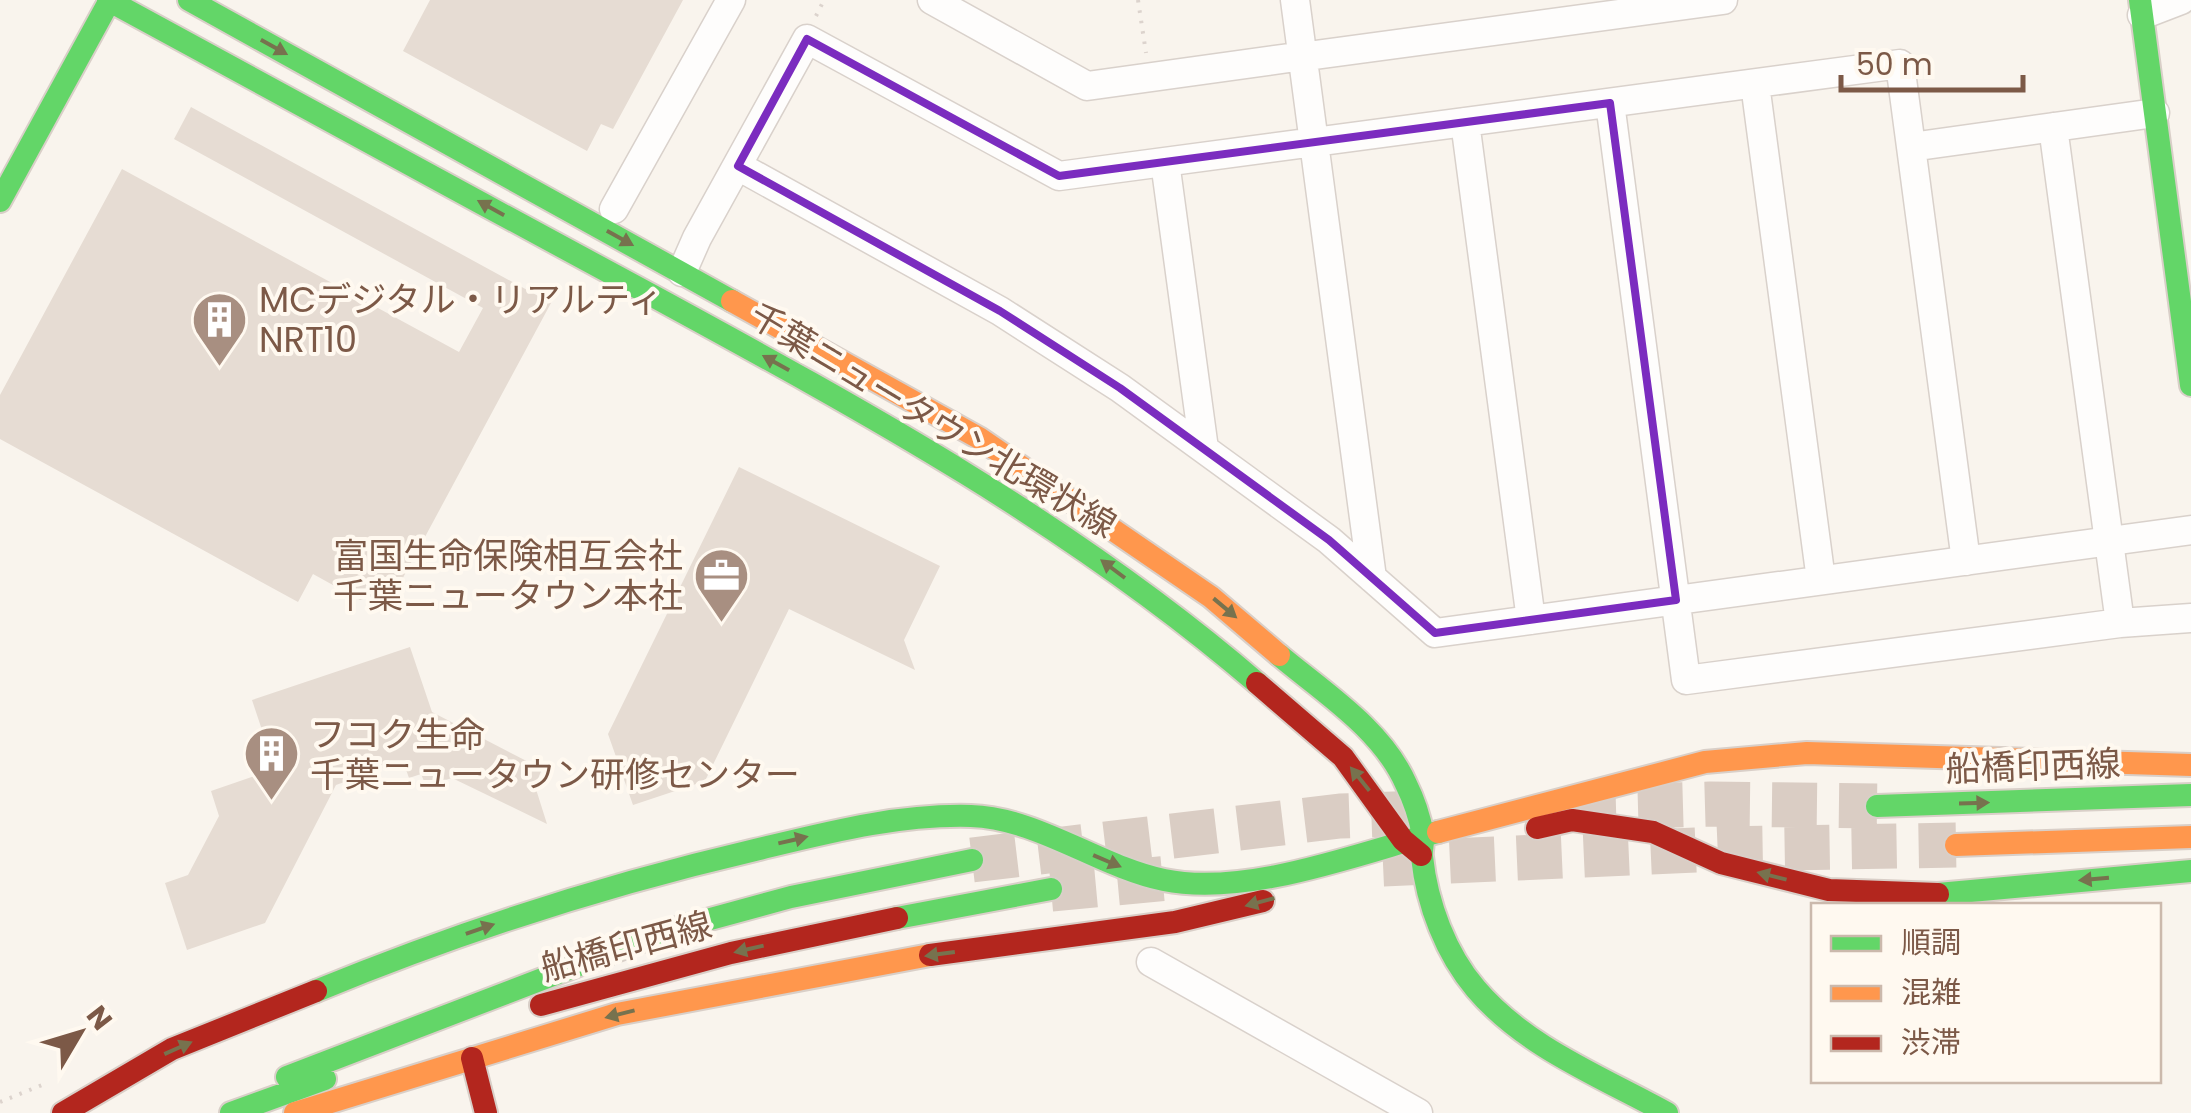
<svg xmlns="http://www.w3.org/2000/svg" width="2191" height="1113" font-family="Poppins,'Noto Sans JP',sans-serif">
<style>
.building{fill:#e6dcd3}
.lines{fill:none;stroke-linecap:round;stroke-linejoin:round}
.primary-tunnel{stroke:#dacdc4;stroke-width:45;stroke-dasharray:45 22;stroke-linecap:butt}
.street-casing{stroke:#d9d1cb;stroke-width:31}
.fast-casing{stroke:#d9cfc8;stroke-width:26}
.slow-casing{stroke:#d9cfc8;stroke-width:26}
.jam-casing{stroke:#d9cfc8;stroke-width:26}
.path{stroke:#dcd3cd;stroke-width:4;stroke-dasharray:2.5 8;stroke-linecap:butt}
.street{stroke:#fefdfc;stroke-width:28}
.fast{stroke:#63d668;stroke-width:22}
.slow{stroke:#ff974d;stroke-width:22}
.jam{stroke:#b3261e;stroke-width:22}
.oneway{fill:#77724e}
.marked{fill:none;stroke:#7b2cbf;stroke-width:8;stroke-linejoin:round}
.labels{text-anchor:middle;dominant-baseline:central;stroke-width:8;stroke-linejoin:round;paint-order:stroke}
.poi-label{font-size:35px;fill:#7c5947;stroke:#fff9f0;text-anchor:start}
.street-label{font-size:35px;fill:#7c5947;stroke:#fff9f0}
</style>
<rect width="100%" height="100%" fill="#f9f4ed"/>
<!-- building -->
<path class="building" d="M430,0H683L613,129L601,124L587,151L403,51Z
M191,107L551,303L398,587L360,600L313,574L298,602L0,439V395L122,169L459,352L483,308L174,139Z
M739,467L940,566L904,640L915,670L789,609L705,781L633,805L608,734Z
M410,647L432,712L542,769L535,786L547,824L452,778L426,786L421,774L409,778L403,761L336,785L265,923L187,950L165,883L188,875L219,816L211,791L275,769L252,700Z"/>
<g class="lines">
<!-- primary-tunnel -->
<path class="primary-tunnel" d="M1571,808L1710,804L1877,806
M972,860L1340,816L1422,813
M1383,864L1720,849L1956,845
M1051,889L1170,878"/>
<defs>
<path id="street" d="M932,0L1087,86L1289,58
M1295,0L1372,578
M2142,15L2181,0
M1315,55L1723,0
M1755,84L1821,580
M1610,103L1686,680L2120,623L2053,127
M1465,122L1531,620
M1911,147L2155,113
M1165,162L1204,449
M738,166L1000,311L1120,388L1329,540L1435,633L2191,530
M614,209L731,0
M682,272L697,238L807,39L1059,176L1900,64L1966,561
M2120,623L2191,618
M1151,962L1418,1113"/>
<path id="fast" d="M108,0C290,99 471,198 653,296C864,411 1075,526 1257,683
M189,0L732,301
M2140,0L2191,385
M0,201L110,0
M1279,655C1323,692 1382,729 1406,784C1413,798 1420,819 1423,835C1424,842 1421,850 1422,857C1427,904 1446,954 1476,989C1525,1047 1602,1077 1667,1113
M1877,806L2191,795
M1938,894L2191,871
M897,918L1051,889
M316,991C459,932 605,885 755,850C826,833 897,814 971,816C1038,818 1100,867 1164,880C1246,897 1358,854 1438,832
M287,1077L670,930L791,897L972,860
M231,1113L325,1079"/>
<path id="slow" d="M732,301L979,438L1211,597L1279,655
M1438,832L1705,762L1807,753L2191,765
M1956,845L2191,837
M295,1113L617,1014L930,955"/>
<path id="jam" d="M1257,683L1343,757L1403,840L1421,855
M1537,828L1572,820L1653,832L1721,863L1829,890L1938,894
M930,955L1175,922L1263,901
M541,1005L731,953L897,918
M472,1058L486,1113
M63,1113L172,1049L316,991"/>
</defs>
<!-- street casing -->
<use href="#street" class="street-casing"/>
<!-- fast casing -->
<use href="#fast" class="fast-casing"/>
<!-- slow casing -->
<use href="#slow" class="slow-casing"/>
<!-- jam casing -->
<use href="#jam" class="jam-casing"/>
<!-- path -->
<path class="path" d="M1138,0L1146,53
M816,16L824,0
M0,1102L42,1085"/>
<!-- street -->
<use href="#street" class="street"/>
<!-- fast -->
<use href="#fast" class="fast"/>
<!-- slow -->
<use href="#slow" class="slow"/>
<!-- jam -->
<use href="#jam" class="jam"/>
</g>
<!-- one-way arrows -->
<defs><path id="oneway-solid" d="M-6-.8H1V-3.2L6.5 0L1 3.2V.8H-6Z" transform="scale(2.5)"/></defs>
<g class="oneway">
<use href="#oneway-solid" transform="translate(274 47) rotate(29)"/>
<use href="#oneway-solid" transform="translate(491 208) rotate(-151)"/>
<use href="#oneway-solid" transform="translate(620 238) rotate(29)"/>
<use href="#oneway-solid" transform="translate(776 363) rotate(-151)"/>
<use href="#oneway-solid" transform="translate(1113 569) rotate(-143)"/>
<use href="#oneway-solid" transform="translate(1225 608) rotate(40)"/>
<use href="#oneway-solid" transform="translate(1360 779) rotate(-129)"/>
<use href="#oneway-solid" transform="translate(1974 803) rotate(-2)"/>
<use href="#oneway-solid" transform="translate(793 840) rotate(-13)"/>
<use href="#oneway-solid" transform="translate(1107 861) rotate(23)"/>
<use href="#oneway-solid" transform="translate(1772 876) rotate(-166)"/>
<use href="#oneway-solid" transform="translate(2094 879) rotate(175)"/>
<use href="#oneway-solid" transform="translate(1260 902) rotate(165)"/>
<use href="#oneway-solid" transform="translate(480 929) rotate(-19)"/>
<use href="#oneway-solid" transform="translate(749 949) rotate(167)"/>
<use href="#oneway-solid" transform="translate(940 954) rotate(172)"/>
<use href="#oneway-solid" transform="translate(620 1014) rotate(166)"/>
<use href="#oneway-solid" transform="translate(178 1048) rotate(-24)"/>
</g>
<!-- marked area -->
<path class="marked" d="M807,39L1059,176L1610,103L1676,600L1435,633L1329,540L1120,388L1000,311L738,166Z"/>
<!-- icons -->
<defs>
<symbol id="building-pin" viewBox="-11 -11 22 30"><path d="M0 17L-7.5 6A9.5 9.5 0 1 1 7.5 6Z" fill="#a88f81" stroke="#fff9f0"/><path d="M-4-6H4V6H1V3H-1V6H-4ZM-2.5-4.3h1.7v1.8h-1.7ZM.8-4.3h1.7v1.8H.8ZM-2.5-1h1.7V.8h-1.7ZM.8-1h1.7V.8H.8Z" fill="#fff"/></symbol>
<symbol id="office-pin" viewBox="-11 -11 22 30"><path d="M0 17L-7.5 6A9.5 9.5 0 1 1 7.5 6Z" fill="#a88f81" stroke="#fff9f0"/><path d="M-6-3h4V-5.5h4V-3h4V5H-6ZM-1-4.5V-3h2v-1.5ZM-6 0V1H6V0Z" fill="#fff"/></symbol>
</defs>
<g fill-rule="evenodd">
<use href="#building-pin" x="188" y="288" width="63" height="86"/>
<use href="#office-pin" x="690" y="544" width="63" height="86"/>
<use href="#building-pin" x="240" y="722" width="63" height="86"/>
</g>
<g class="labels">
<!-- poi labels -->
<g class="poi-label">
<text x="259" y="299">MCデジタル・リアルティ<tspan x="259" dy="40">NRT10</tspan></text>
<text x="683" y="555" text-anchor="end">富国生命保険相互会社<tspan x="683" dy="40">千葉ニュータウン本社</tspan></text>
<text x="310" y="734">フコク生命<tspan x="310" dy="40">千葉ニュータウン研修センター</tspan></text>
</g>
<!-- street labels -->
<g class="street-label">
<text transform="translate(933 420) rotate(31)">千葉ニュータウン北環状線</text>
<text transform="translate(2033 766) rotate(-2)">船橋印西線</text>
<text transform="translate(626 946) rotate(-15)">船橋印西線</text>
</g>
</g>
<!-- legend -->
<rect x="1811" y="903" width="350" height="180" fill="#fff9f0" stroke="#cbb9ac" stroke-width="2.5"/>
<rect x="1831" y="936" width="50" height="15" fill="#63d668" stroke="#cbb9ac" stroke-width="2.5"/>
<text x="1901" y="953" font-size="30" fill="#7c5947">順調</text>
<rect x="1831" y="986" width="50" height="15" fill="#ff974d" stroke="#cbb9ac" stroke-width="2.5"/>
<text x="1901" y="1003" font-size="30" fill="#7c5947">混雑</text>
<rect x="1831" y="1036" width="50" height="15" fill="#b3261e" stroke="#cbb9ac" stroke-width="2.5"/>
<text x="1901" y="1053" font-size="30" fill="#7c5947">渋滞</text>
<!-- north arrow -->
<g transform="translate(80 1033) rotate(52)" stroke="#fff9f0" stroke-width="8" paint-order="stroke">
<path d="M0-8L18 38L0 25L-18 38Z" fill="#7c5947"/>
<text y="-15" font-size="28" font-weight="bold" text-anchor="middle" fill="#7c5947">N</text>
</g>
<!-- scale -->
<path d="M1841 75v15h182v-15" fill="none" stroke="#7c5947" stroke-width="5"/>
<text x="1856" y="75" font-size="30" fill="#7c5947" stroke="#fff9f0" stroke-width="8" paint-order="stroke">50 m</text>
</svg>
